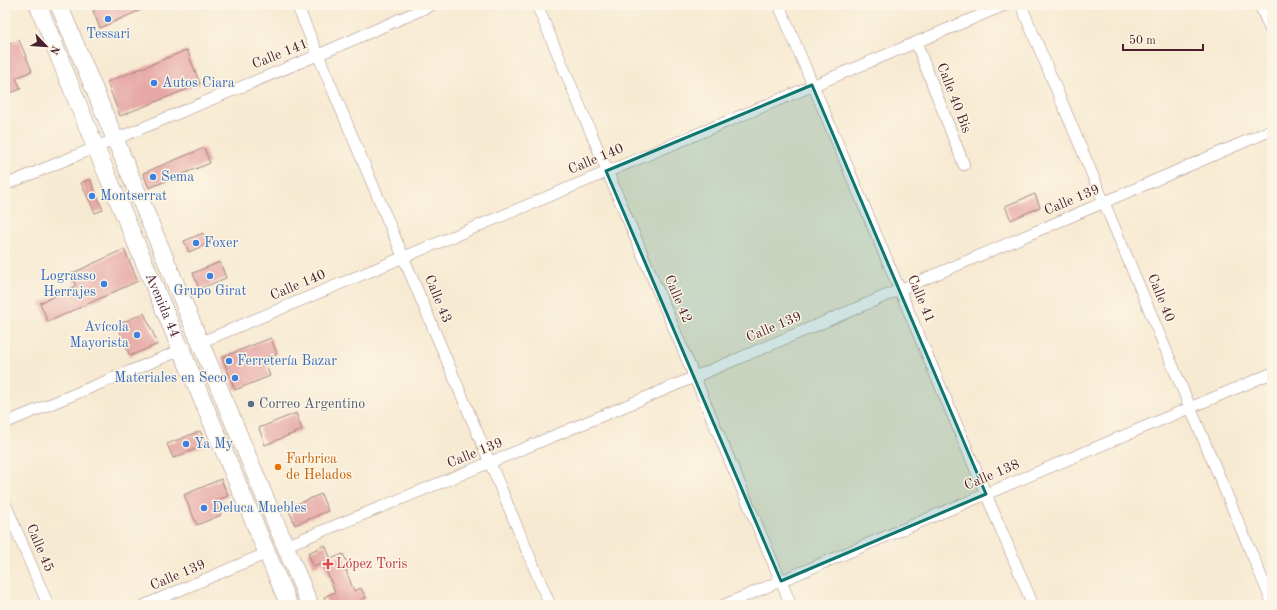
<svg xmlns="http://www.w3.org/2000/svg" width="1277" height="610" font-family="'Old Standard TT',serif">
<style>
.building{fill:#e6a7a5}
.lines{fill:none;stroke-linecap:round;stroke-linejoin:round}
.minor-casing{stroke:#a0847e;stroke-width:12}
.highway-casing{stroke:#a0847e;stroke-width:18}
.minor{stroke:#fff;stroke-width:11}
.highway{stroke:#fff;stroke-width:17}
.marked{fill:#0f766e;fill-opacity:0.2;stroke:#0f766e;stroke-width:3;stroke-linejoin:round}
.shop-dot{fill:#3f7fe0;stroke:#fcf5e5;stroke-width:1.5}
.service-dot{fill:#5c6f8a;stroke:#fcf5e5;stroke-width:1.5}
.food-dot{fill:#e8710a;stroke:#fcf5e5;stroke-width:1.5}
.health-dot{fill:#e0444e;stroke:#fcf5e5;stroke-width:1.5}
.labels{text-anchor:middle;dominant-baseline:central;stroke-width:3;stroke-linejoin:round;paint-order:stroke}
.shop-label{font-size:14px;fill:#366cbe;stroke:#fcf5e5;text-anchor:start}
.street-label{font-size:14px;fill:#4a1f2b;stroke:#fcf5e5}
.service-label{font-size:14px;fill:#4e5e75;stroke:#fcf5e5;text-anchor:start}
.food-label{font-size:14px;fill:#c56008;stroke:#fcf5e5;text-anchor:start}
.health-label{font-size:14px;fill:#be3a42;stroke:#fcf5e5;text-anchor:start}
</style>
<rect width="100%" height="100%" fill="#fcf5e5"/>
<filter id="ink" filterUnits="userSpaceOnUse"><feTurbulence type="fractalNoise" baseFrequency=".025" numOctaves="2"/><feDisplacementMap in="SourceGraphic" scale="8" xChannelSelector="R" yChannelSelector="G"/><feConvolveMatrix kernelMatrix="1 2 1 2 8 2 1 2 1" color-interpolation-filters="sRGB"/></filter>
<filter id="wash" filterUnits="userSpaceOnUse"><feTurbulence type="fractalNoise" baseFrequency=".012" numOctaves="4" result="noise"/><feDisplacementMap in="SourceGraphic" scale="16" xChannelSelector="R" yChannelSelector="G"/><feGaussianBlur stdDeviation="0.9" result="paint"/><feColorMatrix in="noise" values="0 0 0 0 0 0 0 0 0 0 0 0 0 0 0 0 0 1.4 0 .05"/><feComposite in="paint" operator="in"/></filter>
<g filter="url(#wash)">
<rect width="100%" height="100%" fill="#f7ead2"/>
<g id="blocks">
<!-- building -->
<path class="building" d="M106,5H152L100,28L93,11Z
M19,40L32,71L16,78L21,89L5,95V46Z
M187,50L200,84L120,116L107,82Z
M204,148L210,163L149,188L143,173Z
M90,179L103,210L95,213L81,183Z
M1035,194L1040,207L1011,220L1005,206Z
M203,233L207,244L189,252L184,241Z
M124,249L138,281L48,322L40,303L76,286L71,274Z
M220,262L226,278L199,289L193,273Z
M144,313L158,344L130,356L117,325Z
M271,338L277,354L264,359L270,376L235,390L222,357Z
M296,413L302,430L265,445L259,428Z
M200,431L206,445L173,458L167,444Z
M221,479L228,496L215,501L221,515L197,525L184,495Z
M321,494L328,511L295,525L288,508Z
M325,545L331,559L343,554L350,569L346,571L354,591L361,588L366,598L350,605H328L324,597L335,592L323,563L314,567L308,553Z"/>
</g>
</g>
<g filter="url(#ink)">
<use href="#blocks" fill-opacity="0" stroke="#a0847e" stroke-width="1"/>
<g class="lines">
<defs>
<path id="minor" d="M297,5L550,605
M537,5L791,605
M779,5L1033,605
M1021,5L1272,602
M1260,5L1272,34
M916,42L964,165
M5,185L318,55L432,5
M199,343L1005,5
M5,423L181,350
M5,503L48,605
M285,546C616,413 944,271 1272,130
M145,605L267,553
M724,605L1272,373"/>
<g id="highway">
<path id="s1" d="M38,5L95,146L289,605"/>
<path d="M59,5L310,605"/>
</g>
</defs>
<!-- minor casing -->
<use href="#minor" class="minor-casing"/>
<!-- highway casing -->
<use href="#highway" class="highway-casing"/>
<!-- minor -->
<use href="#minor" class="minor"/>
<!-- highway -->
<use href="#highway" class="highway"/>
</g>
</g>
<!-- marked area -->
<path class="marked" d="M812,85L986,494L781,581L606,171Z"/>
<!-- markers -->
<g class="shop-dot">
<circle cx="108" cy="19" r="4"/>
<circle cx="154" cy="83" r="4"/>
<circle cx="153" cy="177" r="4"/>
<circle cx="92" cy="196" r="4"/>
<circle cx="196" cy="243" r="4"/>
<circle cx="210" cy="276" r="4"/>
<circle cx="104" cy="284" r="4"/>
<circle cx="137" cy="335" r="4"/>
<circle cx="229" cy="361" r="4"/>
<circle cx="235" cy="378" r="4"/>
<circle cx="186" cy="444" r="4"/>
<circle cx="204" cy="508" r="4"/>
</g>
<circle class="service-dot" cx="251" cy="404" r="4"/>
<circle class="food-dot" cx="278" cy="467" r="4"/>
<path class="health-dot" d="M326 558h4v4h4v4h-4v4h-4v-4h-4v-4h4z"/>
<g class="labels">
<!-- shop labels -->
<g class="shop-label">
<text x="108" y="34" text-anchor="middle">Tessari</text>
<text x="162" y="83">Autos Ciara</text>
<text x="161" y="177">Sema</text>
<text x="100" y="196">Montserrat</text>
<text x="204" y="243">Foxer</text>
<text x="96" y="276" text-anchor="end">Lograsso<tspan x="96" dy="16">Herrajes</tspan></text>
<text x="210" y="291" text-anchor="middle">Grupo Girat</text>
<text x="129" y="327" text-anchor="end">Avícola<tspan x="129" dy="16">Mayorista</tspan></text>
<text x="237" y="361">Ferretería Bazar</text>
<text x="227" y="378" text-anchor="end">Materiales en Seco</text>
<text x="194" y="444">Ya My</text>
<text x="212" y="508">Deluca Muebles</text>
</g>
<!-- street labels -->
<g class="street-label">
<text transform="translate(280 54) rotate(-22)">Calle 141</text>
<text transform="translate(954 98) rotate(69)">Calle 40 Bis</text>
<text transform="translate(596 159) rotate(-23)">Calle 140</text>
<text transform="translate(1072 200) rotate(-23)">Calle 139</text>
<text transform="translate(298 285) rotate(-23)">Calle 140</text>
<text transform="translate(1161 298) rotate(68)">Calle 40</text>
<text transform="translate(438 299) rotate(68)">Calle 43</text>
<text transform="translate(678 299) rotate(67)">Calle 42</text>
<text transform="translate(921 299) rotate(67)">Calle 41</text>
<text stroke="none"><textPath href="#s1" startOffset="325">Avenida 44</textPath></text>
<text transform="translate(774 327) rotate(-23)">Calle 139</text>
<text transform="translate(475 453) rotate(-22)">Calle 139</text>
<text transform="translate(992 475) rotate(-23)">Calle 138</text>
<text transform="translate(40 548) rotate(67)">Calle 45</text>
<text transform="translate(178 575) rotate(-23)">Calle 139</text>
</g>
<!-- service labels -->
<g class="service-label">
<text x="259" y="404">Correo Argentino</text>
</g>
<!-- food labels -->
<g class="food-label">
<text x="286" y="459">Farbrica<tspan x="286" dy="16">de Helados</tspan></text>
</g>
<!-- health labels -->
<g class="health-label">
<text x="336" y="564">López Toris</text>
</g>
</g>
<!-- margin -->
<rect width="1277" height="610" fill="none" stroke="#fcf5e5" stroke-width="20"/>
<!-- north arrow -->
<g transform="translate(46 46) rotate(115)" stroke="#fcf5e5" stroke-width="3" paint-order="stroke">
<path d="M0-3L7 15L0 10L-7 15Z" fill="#4a1f2b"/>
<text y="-6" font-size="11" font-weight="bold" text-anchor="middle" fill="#4a1f2b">N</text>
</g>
<!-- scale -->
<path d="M1123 44v6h80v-6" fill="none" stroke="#4a1f2b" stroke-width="2"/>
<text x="1129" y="44" font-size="12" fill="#4a1f2b" stroke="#fcf5e5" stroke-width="3" paint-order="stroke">50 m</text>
</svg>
